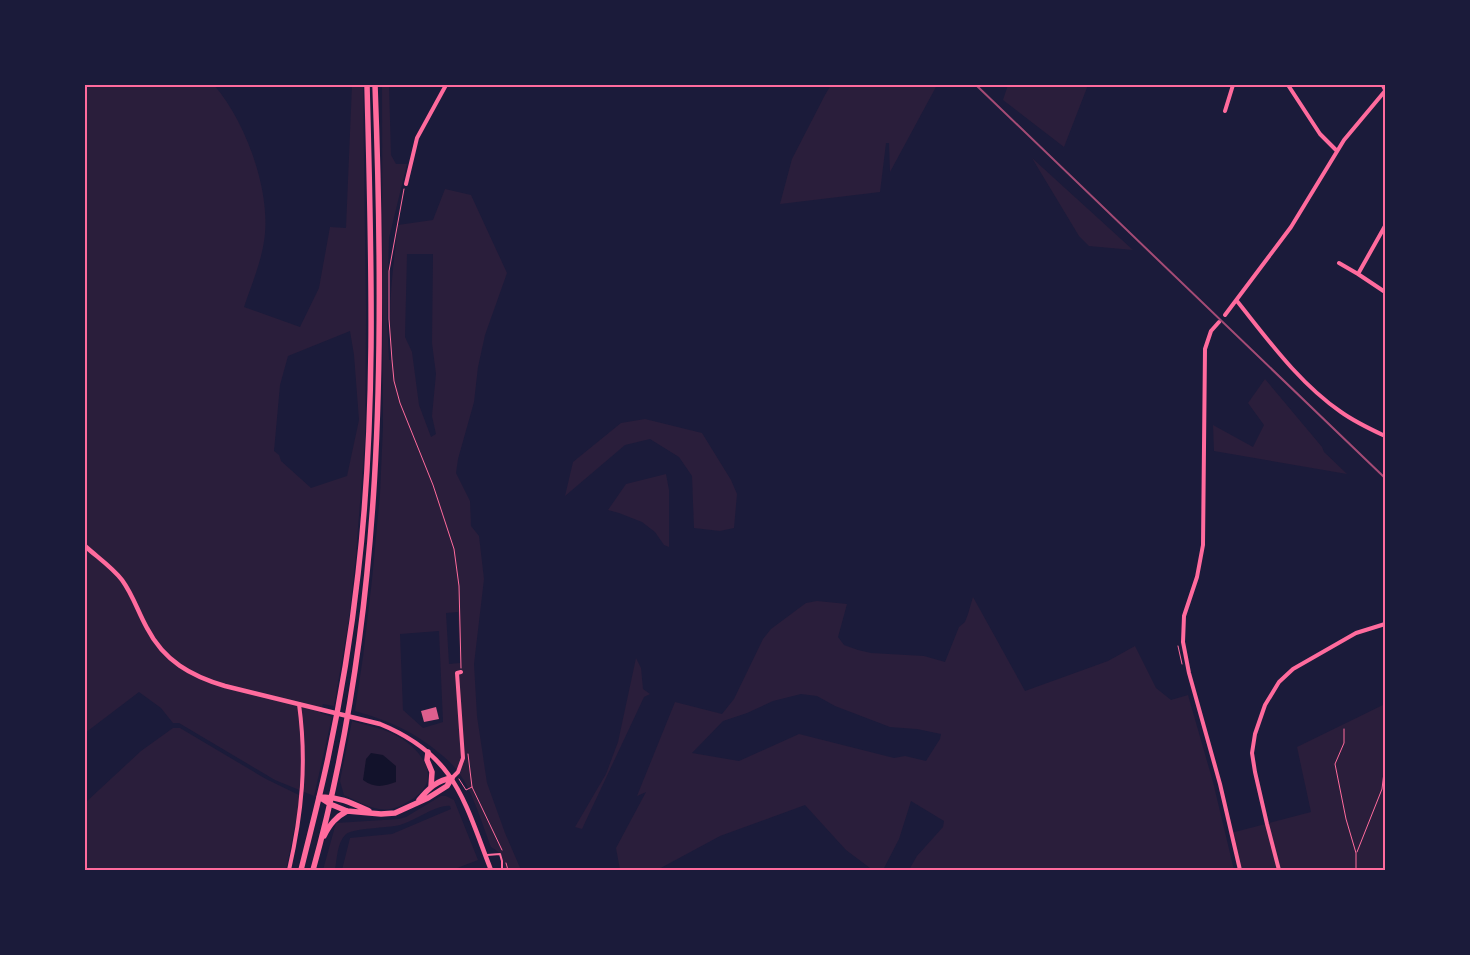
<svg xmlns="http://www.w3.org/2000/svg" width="1470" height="955" font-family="'Titillium Web',sans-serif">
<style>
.green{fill:#2a1e3b;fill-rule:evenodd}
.water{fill:#12122b}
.building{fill:#dd5f8e}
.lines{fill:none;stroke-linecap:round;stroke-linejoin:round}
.path{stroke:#ff6b9d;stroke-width:1}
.service{stroke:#ff6b9d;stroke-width:2}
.minor{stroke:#ff6b9d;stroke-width:4}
.tertiary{stroke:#ff6b9d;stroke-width:4.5}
.primary{stroke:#ff6b9d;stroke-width:5.5}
.rail{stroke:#a44b75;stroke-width:2}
.neatline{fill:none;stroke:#ff6b9d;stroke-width:2}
</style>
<rect width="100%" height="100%" fill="#1b1b3a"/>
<!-- green -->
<path class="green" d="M85,85H214C245,121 269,186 265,233C263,258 252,283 244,307L300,327L319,288L330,227L346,228L352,85H363L366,312L365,439L356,554L349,619L334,706L323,704L320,713L332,717L314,796L275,780L179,723H173L161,708L139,692L85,733ZM350,331L354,355L359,420L347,476L311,488L281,461L279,455L274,451L280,385L288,356Z
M382,85H389L391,155L396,164H407L389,238L387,318L389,360H393C386,315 393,270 398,225L433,220L445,189L471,195L507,273L485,335L478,367L474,402L458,459L456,473L470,501L471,526L479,536L484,579L474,664L477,716L487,783L505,833L521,870H504C504,858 502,853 491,847C483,826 473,793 461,776C456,768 450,762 443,756C415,732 390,721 355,711L363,657L372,580L380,494L383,427ZM407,254H433L432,343L436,374L432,416L436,434L431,437L419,405L412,352L405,337ZM458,612L460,663L449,664L446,613ZM439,631L443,722L423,728L403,710L400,634Z
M831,85H937L890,172L889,143H886L880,192L780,204L792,159L825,95Z
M1008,85H1088L1064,147L1003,100Z
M1032,158L1133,250L1089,246L1079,236Z
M1265,379L1322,447L1324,452L1347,474L1214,451L1213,425L1253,447L1264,425L1248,403Z
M645,419L702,433L731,480L737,494L734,528L720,531L694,528L692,476L679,457L650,439L625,445L565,496L573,462L621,423Z
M666,474L669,490V547L664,545L655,532L642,522L619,513L608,510L626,484Z
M973,597L1025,691L1108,661L1135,646L1156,688L1171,700L1188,695L1213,782L1234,870H909L917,856L943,827L944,821L911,801L899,839L883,870H869L870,868L846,850L805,805L720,836L657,870H620L616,848L646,792L637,796L675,702L722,714L734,699L763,639L771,629L806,603L817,601L847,604L838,637L844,645L858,650L871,653L924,656L945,662L959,627L965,622L968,614ZM801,694L817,696L835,706L890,727L917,729L941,734L940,739L926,761L905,756L894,758L799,734L739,761L692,753L723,721L747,713L773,701Z
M636,658L641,668L643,689L650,694L644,697L582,829L575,827L606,774L618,742Z
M1385,704V870H1240L1231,833L1311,812L1297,747Z
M352,721C365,725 377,727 389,732C417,744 448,777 411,800C401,806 392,811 379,809C367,807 355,800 344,795L340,781Z
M173,728H180L266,779L301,796L286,870H85V803L141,751Z
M441,796H446L454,800L478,860L452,870H342L350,838L392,834L451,809L450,806C437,804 415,821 400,825C388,828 354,828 346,834C337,842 337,859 335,870H323L336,823L399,819L406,817Z"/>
<!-- water -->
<path class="water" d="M371,753L383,755L396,766V782C383,787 374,788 363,780L366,759Z"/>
<!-- building -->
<path class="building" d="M436,707L439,719L424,722L421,711Z"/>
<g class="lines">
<!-- path -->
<path class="path" d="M404,189L389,271V319L392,360L394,381L400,403L433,485L454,549L459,586L461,668
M1178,646L1182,664
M1344,729V743L1335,764L1346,819L1356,853V870
M468,754L472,787L502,850
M459,779L466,790L472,787
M1357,852L1382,789L1385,764
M506,863L508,870"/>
<!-- service -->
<path class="service" d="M487,855L500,854L502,861V870"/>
<!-- minor -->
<path class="minor" d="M1288,85L1320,134L1337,151
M1225,111L1233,85
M406,184L417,138L446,85
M1385,226L1358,274L1385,292
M1339,263L1358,274
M1237,301C1269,341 1299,383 1341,412C1355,422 1370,429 1385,436
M1225,315L1291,227L1344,140L1385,91
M1219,322L1211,331L1205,349L1203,545L1197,577L1184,616L1183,642L1189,673L1220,784L1240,870
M452,778L458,772L463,758L457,673L461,672
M289,870C302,813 307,762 299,704
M1279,870L1267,824L1255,772L1252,753L1255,734L1265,705L1279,682L1293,669L1356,633L1385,624"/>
<!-- tertiary -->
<path class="tertiary" d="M1383,85L1385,89
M85,546C97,557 112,567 122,580C133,595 138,612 147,628C164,661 191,676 225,686L380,724C456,755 464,801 491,870"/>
<!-- primary -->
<path class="primary" d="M428,752L427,760L432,772L431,787
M319,797L330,804L347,811L381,814L395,813L428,798L447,786L452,778
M319,797C338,796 352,803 369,811
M419,800C428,789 437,780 452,778
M324,836C330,824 336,817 347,811
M301,870C310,833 320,796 328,758C341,697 351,636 358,574C377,412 371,247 367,85
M313,870C384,615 385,348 375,85"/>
<!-- rail -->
<path class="rail" d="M976,85L1385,478"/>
</g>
<!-- border -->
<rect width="1470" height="955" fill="none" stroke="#1b1b3a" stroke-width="172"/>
<rect x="86" y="86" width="1298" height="783" class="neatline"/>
</svg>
